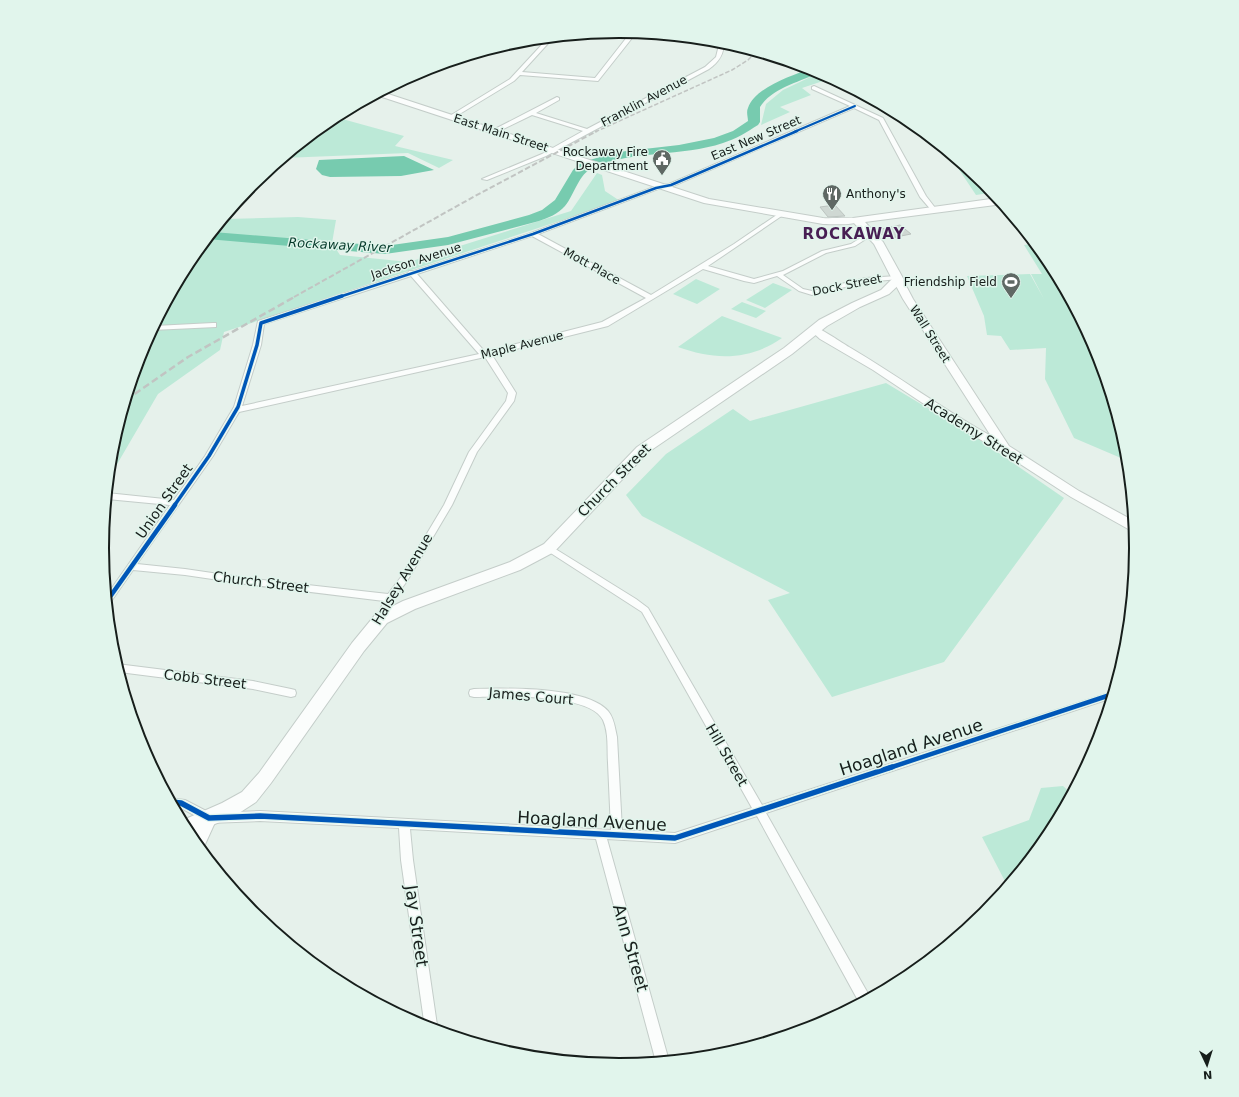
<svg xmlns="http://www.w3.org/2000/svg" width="1239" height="1097" font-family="'DejaVu Sans',sans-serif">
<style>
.green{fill:#bce9d7}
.water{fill:#77cbaf}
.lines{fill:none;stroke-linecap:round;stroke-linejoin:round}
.river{fill:#77cbaf;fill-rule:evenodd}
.building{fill:#cfd8d3;stroke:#bcc4c0}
.street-casing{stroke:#c4cdc9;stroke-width:2}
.secondary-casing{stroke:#c4cdc9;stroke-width:2}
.primary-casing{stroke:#c4cdc9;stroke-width:2}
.street{fill:#fbfdfc;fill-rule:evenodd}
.secondary{fill:#fbfdfc;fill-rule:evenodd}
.primary{fill:#fbfdfc;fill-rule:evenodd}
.rail-far2{stroke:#c1c4c2;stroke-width:1.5;stroke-dasharray:4.5 2;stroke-linecap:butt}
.rail-far1{stroke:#c1c4c2;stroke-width:2;stroke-dasharray:5.5 2.5;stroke-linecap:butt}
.rail{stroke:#c1c4c2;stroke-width:2.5;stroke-dasharray:7 3.5;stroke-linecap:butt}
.cycleway-far4-casing{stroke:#e1f5ec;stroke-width:3.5}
.cycleway-far3-casing{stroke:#e1f5ec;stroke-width:4}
.cycleway-far2-casing{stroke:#e1f5ec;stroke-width:5.5}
.cycleway-far1-casing{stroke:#e1f5ec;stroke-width:7}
.cycleway-casing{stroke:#e1f5ec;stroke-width:8}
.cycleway-far4{stroke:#0057b8;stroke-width:2}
.cycleway-far3{stroke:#0057b8;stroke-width:2.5}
.cycleway-far2{stroke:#0057b8;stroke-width:3.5}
.cycleway-far1{stroke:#0057b8;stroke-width:4.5}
.cycleway{stroke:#0057b8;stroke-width:5.5}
.labels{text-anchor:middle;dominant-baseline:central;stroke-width:3;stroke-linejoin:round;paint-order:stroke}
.far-street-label{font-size:12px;fill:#171e1b;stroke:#e1f5ec}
.far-poi-label{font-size:12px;fill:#171e1b;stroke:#e1f5ec;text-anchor:end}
.far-water-label{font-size:13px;font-style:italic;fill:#063b2b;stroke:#e1f5ec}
.street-label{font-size:14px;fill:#171e1b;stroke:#e1f5ec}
.far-district-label{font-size:15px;font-weight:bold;letter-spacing:1px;fill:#471e53;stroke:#e1f5ec}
.near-street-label{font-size:17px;fill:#171e1b;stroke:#e1f5ec}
.rim{fill:none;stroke:#171e1b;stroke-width:2}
</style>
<rect width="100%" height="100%" fill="#e6f1eb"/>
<!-- green -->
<path class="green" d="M821,72L840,82L836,84L826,80L802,88L811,95L780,107L790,112L761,125L766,104L783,90Z
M335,117L404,136L395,146L453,160L439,168L408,153L283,158Z
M946,150L980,178L989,193L976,195Z
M597,173L602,175L605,191L620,201L224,332L220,350L158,394L116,466L110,467L112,447L141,350L189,261L224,219L298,217L336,220L332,243L340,255L409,262L571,211Z
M1033,244L1037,246L1050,261L1098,351L1127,448L1128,461L1074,438L1045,379L1046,348L1010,350L1001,336L987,335L984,316L967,276L1030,274L1044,299L1031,274H1042L1024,245Z
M696,279L720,289L697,304L673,294Z
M773,283L792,290L765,308L746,300Z
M742,302L766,311L756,318L731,309Z
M722,316L782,338C749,361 714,360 678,347Z
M886,383L974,436L1064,498L944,662L832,697L768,600L790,593L642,516L626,495L666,454L733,409L750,421Z
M1063,786L1072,794L1050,836L1008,887L982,837L1029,820L1041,788Z"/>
<!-- water -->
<path class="water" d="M404,156L434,170L401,176L330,177L322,175L316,169L319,160Z"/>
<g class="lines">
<!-- river -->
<path class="river" d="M811,68L820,72C801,82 773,87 760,107V122L758,125C747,132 736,139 723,143C681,157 635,150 594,167C578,174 575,194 565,206C558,214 548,218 539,221L448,245L385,254L207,239L213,232L385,246L448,237L529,215L542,210L555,200L573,170L578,165L586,161L618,152L679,145L714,138L733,131L748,121C748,117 746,112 748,108C755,87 792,76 811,68Z"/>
</g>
<!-- building -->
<path class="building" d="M835,205L845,216L828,217L820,207Z
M900,225L911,234L891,238L888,236L884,237L877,230Z"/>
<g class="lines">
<defs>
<path id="street" d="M631,32L636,33L598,81L520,75L514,81L453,118L448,117L510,79L548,38H553L522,72L595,78Z
M720,41L724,42C724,54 719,62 709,69L546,156L487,180L482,179L542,154L583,131L532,115L497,132H493V130L557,97L559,98V100L536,113L587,129L705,67L716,57Z
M814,86L883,118L926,196L936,209V211H932L920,197L879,120L854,108L673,186L658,189L538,234L651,295L734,244L781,212L783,213V215L708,266L754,279L783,271L822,251L851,244L870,232L873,234L872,235L855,246L826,253L783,275L803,289L812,291L866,278L897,276L899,277V279L866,282L812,295L799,291L777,276L754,283L744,281L703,269L608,326L492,355L516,393L514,401L477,452L452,505L407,581L394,599L384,621H378L376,619L384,601L253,585L185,575L133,570L110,603L107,604V595L170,505L107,499V493L174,500L205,456L234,407L253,345L258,321L408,273L409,271H414L531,233L654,187L669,184L850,106L812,89V87ZM532,236L646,298L602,322L485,352L417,274ZM411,276L479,354L242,406L261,345L264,324ZM485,357L508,393L506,401L469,452L444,505L401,577L388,594L253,579L185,569L137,564L213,456L239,412Z
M213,323H216V327L152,330L155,326Z
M549,545L636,599L648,608L762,805L1115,691L1112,698L766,813L870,997V998L860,1004L757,816L675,843L607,839L669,1061L656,1062L596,839L410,829L413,860L438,1032L425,1028L401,860L399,828L260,821L209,823L179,807H174L169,798L185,800L210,813L260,811L611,830C610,807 609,785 608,763C607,749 609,733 603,720C590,693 500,696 474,697L470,696L469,693L470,690L474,689C505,688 586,686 608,711C614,718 615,728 617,737L622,830L675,833L752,808L642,612L546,550L545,548L546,546Z
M117,664L253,681L291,689L295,690L296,693L295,696L291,697L253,689L119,672Z"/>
<path id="secondary" d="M382,92L709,199L823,218C831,219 858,216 861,220C855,226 832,224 823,224L704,203L376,95Z
M898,277L903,280L913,299L1009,446L1079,491L1134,521L1135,531L1130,530L1071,497L1000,451L957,426L873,370L820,339L810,330L815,327C822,329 842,343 849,347C897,375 942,409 991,436L903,299L893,280Z
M209,811L215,813L217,818L202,851L192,839L203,813Z"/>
<path id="primary" d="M998,198L1003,204L865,222L883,242L904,280L889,294L860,307L827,326L792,354L647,453L554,552L520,570L415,609L387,623L364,651L271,783L256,802L236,815L189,835L181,821L222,803L242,792L259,773L352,643L375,615L403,601L510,562L544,544L637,447L784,348L819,320L852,303L881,290L892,279L874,244L853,222L852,220L853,218Z"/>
</defs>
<!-- street casing -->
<use href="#street" class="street-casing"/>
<!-- secondary casing -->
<use href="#secondary" class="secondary-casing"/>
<!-- primary casing -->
<use href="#primary" class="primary-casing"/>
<!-- street -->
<use href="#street" class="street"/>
<!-- secondary -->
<use href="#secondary" class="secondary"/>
<!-- primary -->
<use href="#primary" class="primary"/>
<!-- rail-far2 -->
<path class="rail-far2" d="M595,132L732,70L748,60L756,52"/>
<!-- rail-far1 -->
<path class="rail-far1" d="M294,297L475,196L597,131"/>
<!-- rail -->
<path class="rail" d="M126,400L188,357L296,296"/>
<defs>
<path id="cycleway-far4" d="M794,132L855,106"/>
<path id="cycleway-far3" d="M339,297L533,234L656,188L671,185L797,131"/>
<path id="cycleway-far2" d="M174,506L209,456L238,407L257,345L261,323L342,296"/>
<path id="cycleway-far1" d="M107,601L175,505
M889,768L1113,694"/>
<path id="cycleway" d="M171,802L181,803L209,818L260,816L675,838L892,767"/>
</defs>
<!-- cycleway-far4 casing -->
<use href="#cycleway-far4" class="cycleway-far4-casing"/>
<!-- cycleway-far3 casing -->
<use href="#cycleway-far3" class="cycleway-far3-casing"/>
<!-- cycleway-far2 casing -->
<use href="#cycleway-far2" class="cycleway-far2-casing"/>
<!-- cycleway-far1 casing -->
<use href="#cycleway-far1" class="cycleway-far1-casing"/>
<!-- cycleway casing -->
<use href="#cycleway" class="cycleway-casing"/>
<!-- cycleway-far4 -->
<use href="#cycleway-far4" class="cycleway-far4"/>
<!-- cycleway-far3 -->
<use href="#cycleway-far3" class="cycleway-far3"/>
<!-- cycleway-far2 -->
<use href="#cycleway-far2" class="cycleway-far2"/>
<!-- cycleway-far1 -->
<use href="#cycleway-far1" class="cycleway-far1"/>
<!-- cycleway -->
<use href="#cycleway" class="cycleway"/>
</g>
<!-- icons -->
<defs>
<symbol id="civic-pin" viewBox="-11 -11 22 30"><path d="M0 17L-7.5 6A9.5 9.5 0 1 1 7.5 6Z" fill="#5f6864" stroke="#e1f5ec"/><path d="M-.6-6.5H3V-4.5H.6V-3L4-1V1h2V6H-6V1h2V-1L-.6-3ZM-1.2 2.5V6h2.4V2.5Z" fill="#fff"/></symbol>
<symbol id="restaurant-pin" viewBox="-11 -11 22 30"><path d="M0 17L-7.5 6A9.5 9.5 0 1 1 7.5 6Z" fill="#5f6864" stroke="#e1f5ec"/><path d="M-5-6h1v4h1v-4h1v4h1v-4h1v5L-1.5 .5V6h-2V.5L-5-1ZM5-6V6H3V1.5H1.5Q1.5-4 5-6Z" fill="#fff"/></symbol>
<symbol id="stadium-pin" viewBox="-11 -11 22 30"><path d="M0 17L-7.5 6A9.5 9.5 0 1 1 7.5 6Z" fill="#5f6864" stroke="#e1f5ec"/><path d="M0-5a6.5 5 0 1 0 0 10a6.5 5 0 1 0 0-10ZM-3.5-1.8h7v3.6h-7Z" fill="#fff"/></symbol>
</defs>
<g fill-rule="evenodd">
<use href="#civic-pin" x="651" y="148" width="22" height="30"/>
<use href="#restaurant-pin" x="821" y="183" width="22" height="30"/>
<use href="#stadium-pin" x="1000" y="271" width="22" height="30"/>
</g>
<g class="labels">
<!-- far-street labels -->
<g class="far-street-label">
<text transform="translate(644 101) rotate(-28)">Franklin Avenue</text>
<text transform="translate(501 133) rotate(18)">East Main Street</text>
<text transform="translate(756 138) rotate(-23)">East New Street</text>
<text transform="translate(416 261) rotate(-18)">Jackson Avenue</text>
<text transform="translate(592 266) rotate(29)">Mott Place</text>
<text transform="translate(847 285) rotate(-11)">Dock Street</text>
<text transform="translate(930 334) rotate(58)">Wall Street</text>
<text transform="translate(522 345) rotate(-14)">Maple Avenue</text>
</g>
<!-- far-poi labels -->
<g class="far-poi-label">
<text x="648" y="152">Rockaway Fire<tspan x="648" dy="14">Department</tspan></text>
<text x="846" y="194" text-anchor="start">Anthony's</text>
<text x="997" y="282">Friendship Field</text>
</g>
<!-- far-water labels -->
<g class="far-water-label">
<text transform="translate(340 245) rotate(3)">Rockaway River</text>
</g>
<!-- street labels -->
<g class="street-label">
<text transform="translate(974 431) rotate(32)">Academy Street</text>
<text transform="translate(614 480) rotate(-45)">Church Street</text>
<text transform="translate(164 501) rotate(-55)">Union Street</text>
<text transform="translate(402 579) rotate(-59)">Halsey Avenue</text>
<text transform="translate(261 582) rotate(7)">Church Street</text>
<text transform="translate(205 679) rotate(7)">Cobb Street</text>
<text transform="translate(531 696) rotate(5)">James Court</text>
<text transform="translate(727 755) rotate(60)">Hill Street</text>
</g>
<!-- far-district labels -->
<g class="far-district-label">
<text x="854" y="234">ROCKAWAY</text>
</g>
<!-- near-street labels -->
<g class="near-street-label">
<text transform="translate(911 747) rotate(-18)">Hoagland Avenue</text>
<text transform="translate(592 821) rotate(3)">Hoagland Avenue</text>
<text transform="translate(417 926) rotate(82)">Jay Street</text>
<text transform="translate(631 948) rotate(74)">Ann Street</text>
</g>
</g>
<!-- crop -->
<path d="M0 0H1239V1097H0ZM109 548a510 510 0 1 1 1020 0a510 510 0 1 1-1020 0Z" fill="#e1f5ec" fill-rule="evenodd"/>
<path class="rim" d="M109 548a510 510 0 1 1 1020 0a510 510 0 1 1-1020 0Z"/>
<!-- north arrow -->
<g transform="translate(1207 1065) rotate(176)" stroke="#e1f5ec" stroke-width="3" paint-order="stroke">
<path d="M0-3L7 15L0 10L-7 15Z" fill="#171e1b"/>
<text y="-6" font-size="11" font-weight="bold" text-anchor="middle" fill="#171e1b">N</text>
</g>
</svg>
